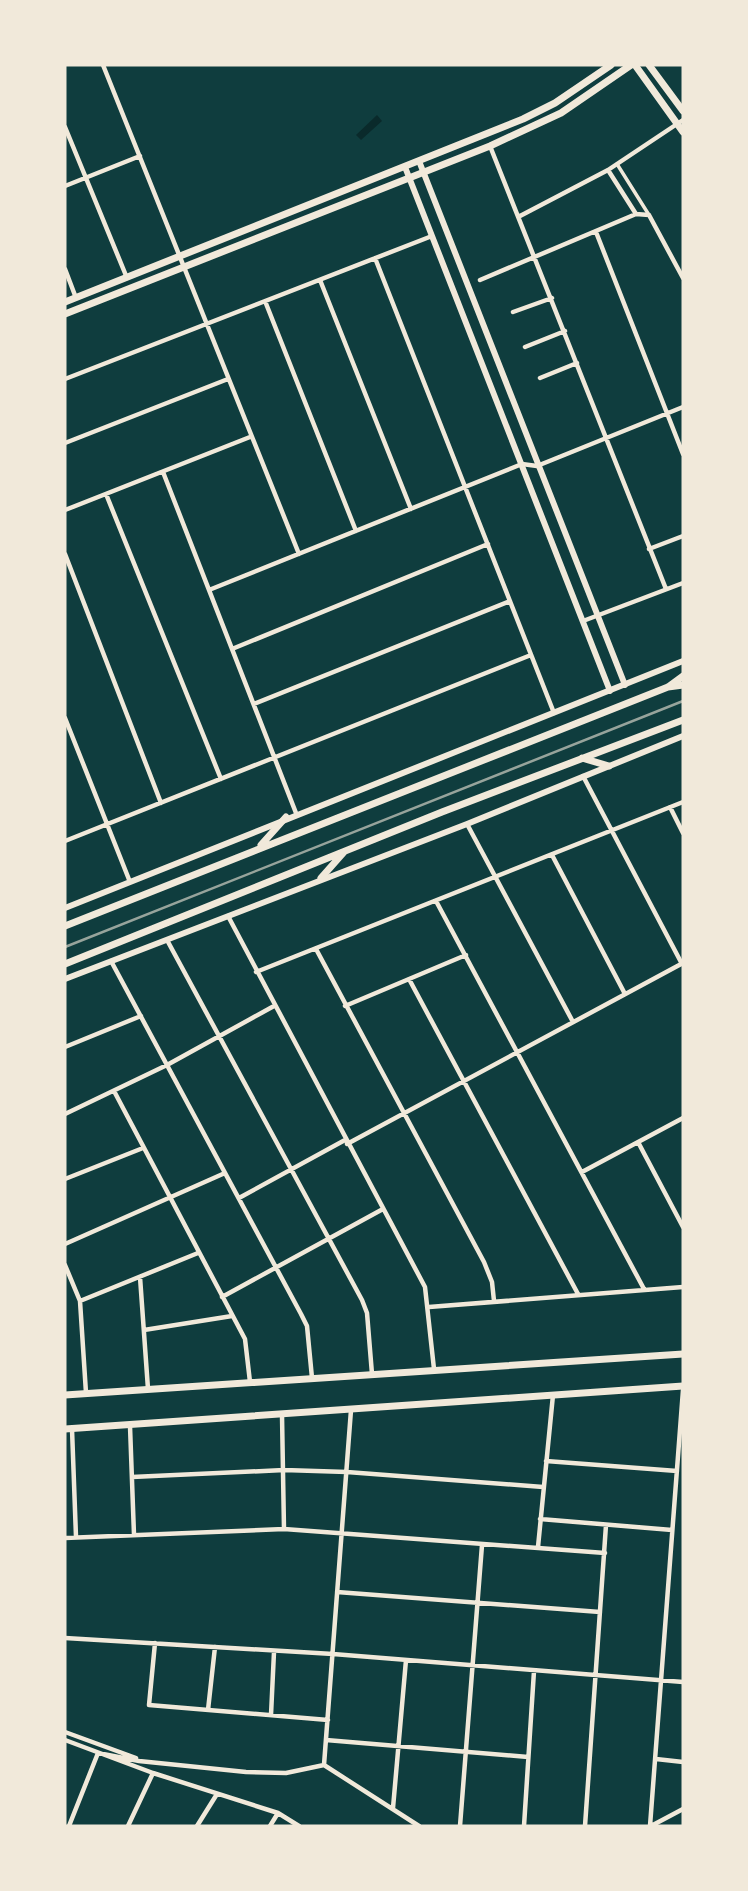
<svg xmlns="http://www.w3.org/2000/svg" width="748" height="1891" font-family="Literata,serif">
<style>
.water{fill:#0a2a2b}
.lines{fill:none;stroke-linecap:round;stroke-linejoin:round}
.pedestrian{stroke:#f1e9da;stroke-width:3.5}
.minor{stroke:#f1e9da;stroke-width:4.5}
.tertiary{stroke:#f1e9da;stroke-width:6}
.secondary{stroke:#f1e9da;stroke-width:7}
.primary{stroke:#f1e9da;stroke-width:7}
.rail{stroke:#97a49c;stroke-width:2.5}
</style>
<rect width="100%" height="100%" fill="#0f3d3e"/>
<!-- water -->
<path class="water" d="M377,115L382,121L361,140L356,135Z"/>
<g class="lines">
<!-- pedestrian -->
<path class="pedestrian" d="M617,164L649,215"/>
<!-- minor -->
<path class="minor" d="M103,65L299,554
M65,127L127,278
M490,146L666,589
M608,170L636,214L649,215L683,278
M65,186L140,156
M520,216L608,170L683,120
M596,232L683,454
M375,258L554,713
M65,269L76,298
M320,280L411,509
M480,280L636,214
M265,301L356,531
M513,312L552,298
M525,347L565,331
M540,378L577,363
M65,379L432,236
M65,443L228,379
M163,472L296,813
M106,494L221,779
M65,510L250,437
M649,549L683,536
M65,554L161,803
M209,590L522,464L537,466L683,407
M583,621L683,583
M232,649L488,544
M254,704L510,601
M65,718L130,882
M583,776L682,964
M670,807L683,833
M467,824L573,1022
M65,841L531,655
M552,855L625,994
M436,901L644,1289
M228,916L425,1287L434,1369
M167,940L362,1300L367,1313L372,1374
M316,949L484,1262L492,1282L494,1301
M111,961L301,1314L307,1326L312,1378
M256,972L683,802
M409,979L578,1294
M345,1006L466,955
M65,1047L141,1016
M114,1091L245,1339L250,1382
M65,1114L167,1065L274,1006
M638,1142L683,1227
M347,1144L683,963
M582,1172L683,1118
M65,1179L143,1148
M239,1198L345,1140
M65,1244L225,1173
M65,1265L80,1301L86,1393
M140,1277L148,1389
M222,1297L383,1209
M80,1301L198,1253
M429,1307L683,1287
M144,1330L232,1316
M282,1415L284,1529
M130,1426L134,1535
M72,1429L76,1537
M546,1461L677,1471
M132,1477L284,1470L347,1472L543,1487
M540,1519L672,1530
M65,1538L284,1529L605,1553
M538,1547L553,1395
M337,1592L600,1612
M65,1638L333,1654L683,1682
M155,1643L149,1705L328,1720
M208,1710L215,1647
M271,1715L274,1652
M65,1732L136,1758
M65,1740L153,1773L278,1813L299,1826
M326,1740L528,1757
M656,1759L683,1762
M324,1765L351,1410
M324,1765L419,1826
M393,1808L406,1660
M69,1826L98,1753L139,1761L246,1772L286,1773L324,1765
M128,1826L153,1773
M197,1826L217,1794
M270,1826L278,1813
M460,1826L482,1545
M524,1826L534,1671
M585,1826L606,1525
M650,1826L683,1390
M651,1826L683,1809"/>
<!-- tertiary -->
<path class="tertiary" d="M419,161L625,685
M405,167L610,691
M65,908L683,661
M65,979L467,824L683,736"/>
<!-- secondary -->
<path class="secondary" d="M635,65L683,132
M649,65L683,111
M65,302L523,119L555,103L611,65
M65,314L490,146L561,113L631,65
M65,1395L683,1354
M65,1429L683,1386"/>
<!-- primary -->
<path class="primary" d="M668,687L683,685
M582,758L609,766
M261,845L286,817
M321,878L344,852
M65,926L668,687L683,676
M65,964L442,812L683,720"/>
<!-- rail -->
<path class="rail" d="M65,947L683,701"/>
</g>
<!-- border -->
<rect width="748" height="1891" fill="none" stroke="#f1e9da" stroke-width="133"/>
</svg>
